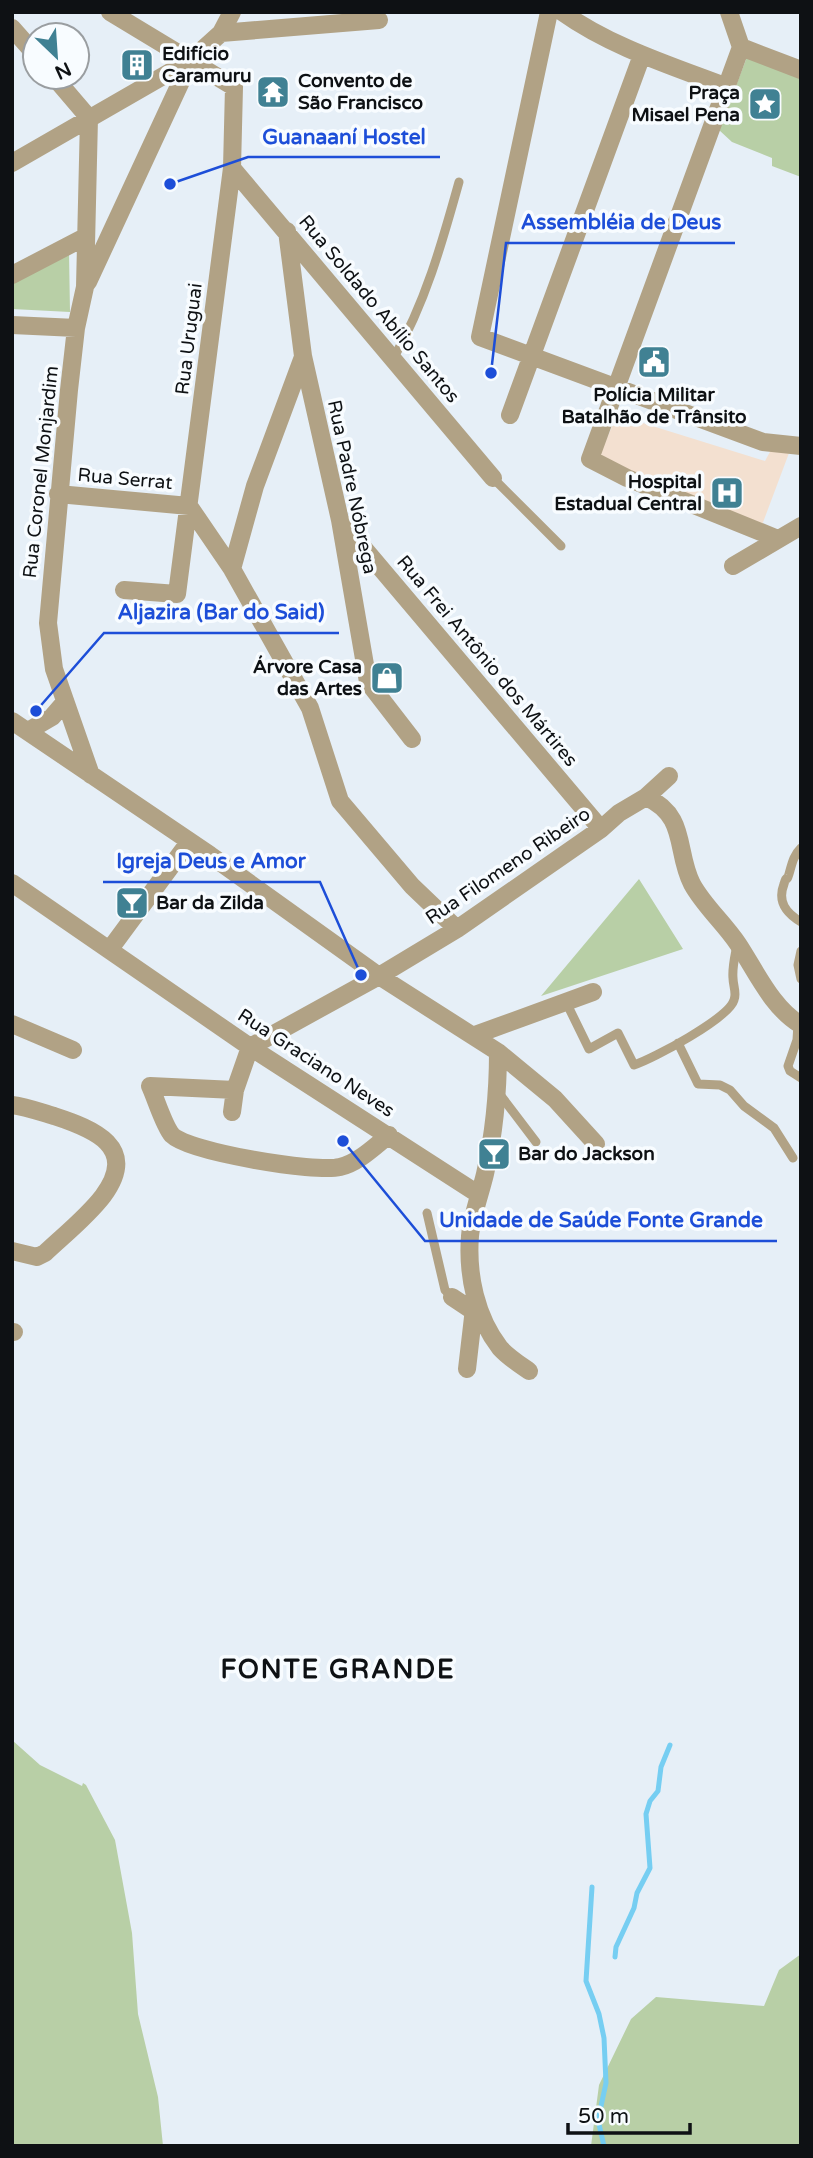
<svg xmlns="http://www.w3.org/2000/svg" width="813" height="2158" font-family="'Varela Round',sans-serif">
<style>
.medical{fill:#f3e0d0}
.green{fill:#b8cfa6}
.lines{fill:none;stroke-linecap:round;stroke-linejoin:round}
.stream{stroke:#76cef2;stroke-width:5}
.service{stroke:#b1a285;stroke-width:9}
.minor{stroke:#b1a285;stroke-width:18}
.labels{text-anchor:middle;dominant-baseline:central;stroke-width:7;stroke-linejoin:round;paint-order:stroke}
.poi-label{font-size:19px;font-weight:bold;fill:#0e1114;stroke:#f8fcff;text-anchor:start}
.street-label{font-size:19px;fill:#0e1114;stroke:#f8fcff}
.district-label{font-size:26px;font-weight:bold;letter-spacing:2px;fill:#0e1114;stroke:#f8fcff}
.leader{fill:none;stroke:#1d4ed8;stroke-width:2.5}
.callout-dot{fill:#1d4ed8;stroke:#f8fcff;stroke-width:2.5}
.callout-label{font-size:21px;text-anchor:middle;font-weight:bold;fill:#1d4ed8;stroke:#f8fcff;stroke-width:7;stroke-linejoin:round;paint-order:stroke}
</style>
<rect width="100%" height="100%" fill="#e6eff7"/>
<!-- medical -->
<path class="medical" d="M617,415L765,461L771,450L789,453L762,525L597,461Z"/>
<!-- green -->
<path class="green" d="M747,57L801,77V177L772,166V158L732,142L719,130Z
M69,252L70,312L12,309V279Z
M639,879L683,949L541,996Z
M12,1740L40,1765L82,1786L83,1783L86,1785L115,1840L132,1933L138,2014L158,2097L163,2146H12Z
M801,1954V2146H591L599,2085L631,2019L656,1997L764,2006L779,1970Z"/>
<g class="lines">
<!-- stream -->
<path class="stream" d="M592,1887L586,1981L599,2014L604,2038L606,2083L598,2120L604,2146
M615,1957L616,1947L634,1908L637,1893L650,1868L646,1814L650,1801L658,1791L661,1767L670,1745"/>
<!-- service -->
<path class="service" d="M393,359C425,304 442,243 459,182
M493,478L561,546
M801,848C793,856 792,864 789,874C786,884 787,873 784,884C777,902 786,913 801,922
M801,951L798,965L801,979
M566,1002L589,1049L618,1033L634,1065C653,1059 729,1018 734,1000C737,993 733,986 733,978C732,967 735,956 737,945
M798,1024L797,1040L788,1066L790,1071L801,1078
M678,1043L698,1084L720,1085L730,1090L744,1106L774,1128L793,1158
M498,1092L536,1142
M427,1213L445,1290L452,1297"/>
<!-- minor -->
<path class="minor" d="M110,12L234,87L232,168L177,594L124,590
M549,12L480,337L763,442L801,446
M562,12C611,47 672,66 727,87
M729,12L741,47L590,459L627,478L778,539
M12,28L35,54
M221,33L379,20
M741,47L801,70
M54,77L89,118
M89,118L85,287L76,328L69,390L48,623L54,669L91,775
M12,163L191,60L221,33L232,12
M232,168L493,478
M287,231L303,356L340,520L368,682L412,739
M12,275L85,237
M88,282L191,60
M12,325L76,328
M510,415L642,55
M58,494L189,506L232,569L310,708L340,801L412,886L457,929
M340,520L601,829
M733,566L801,526
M232,569L255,486L303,357
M12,721L210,855L379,976L498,1052L555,1099L596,1144
M28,731L52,717L65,702
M646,797L669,776
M12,883L250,1047L478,1194
M110,949L189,842
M12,1024L73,1050
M475,1035L593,992
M250,1047L379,976L457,929L601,829L619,813L646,797C688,816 675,851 692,884C704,906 724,923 738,944C756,971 772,1008 801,1025
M498,1052C498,1093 494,1134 485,1174C480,1195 472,1215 470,1236C467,1275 476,1317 500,1348C508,1357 519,1364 529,1371
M235,1090L150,1086C156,1099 164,1126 172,1135C189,1152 315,1173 340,1167C358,1163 374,1147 389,1135
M12,1105C27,1107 40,1112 54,1116C94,1129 139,1147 103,1196C87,1217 64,1235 45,1253L37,1257L12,1251
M232,1112L235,1090L250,1047
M452,1297L473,1311
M12,1332H14
M467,1369L475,1300"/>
</g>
<!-- icons -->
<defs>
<symbol id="building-square" viewBox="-11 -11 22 22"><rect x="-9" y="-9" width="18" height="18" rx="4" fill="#408193" stroke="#f8fcff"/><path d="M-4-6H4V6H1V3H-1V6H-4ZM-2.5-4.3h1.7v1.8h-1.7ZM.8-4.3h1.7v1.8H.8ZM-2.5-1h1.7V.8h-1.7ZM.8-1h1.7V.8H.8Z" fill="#fff"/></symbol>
<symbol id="temple-square" viewBox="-11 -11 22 22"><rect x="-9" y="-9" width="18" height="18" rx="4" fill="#408193" stroke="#f8fcff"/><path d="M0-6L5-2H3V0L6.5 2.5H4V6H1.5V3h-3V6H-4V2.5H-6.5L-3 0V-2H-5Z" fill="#fff"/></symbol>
<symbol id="sight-square" viewBox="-11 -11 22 22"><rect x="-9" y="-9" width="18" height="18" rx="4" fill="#408193" stroke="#f8fcff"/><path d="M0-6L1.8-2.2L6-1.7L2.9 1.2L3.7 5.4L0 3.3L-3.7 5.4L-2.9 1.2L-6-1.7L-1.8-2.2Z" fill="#fff"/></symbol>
<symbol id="civic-square" viewBox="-11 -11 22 22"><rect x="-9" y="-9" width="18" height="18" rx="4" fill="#408193" stroke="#f8fcff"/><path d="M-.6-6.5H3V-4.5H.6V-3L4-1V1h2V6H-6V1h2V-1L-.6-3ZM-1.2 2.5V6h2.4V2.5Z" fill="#fff"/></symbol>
<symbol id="hospital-square" viewBox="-11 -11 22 22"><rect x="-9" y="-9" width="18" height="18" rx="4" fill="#408193" stroke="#f8fcff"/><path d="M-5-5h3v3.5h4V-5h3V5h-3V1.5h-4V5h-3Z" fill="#fff"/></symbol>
<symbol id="shop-square" viewBox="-11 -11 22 22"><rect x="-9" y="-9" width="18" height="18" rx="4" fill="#408193" stroke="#f8fcff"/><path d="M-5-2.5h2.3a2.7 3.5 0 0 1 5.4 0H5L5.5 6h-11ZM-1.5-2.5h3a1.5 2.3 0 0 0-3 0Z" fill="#fff"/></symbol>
<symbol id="bar-square" viewBox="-11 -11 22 22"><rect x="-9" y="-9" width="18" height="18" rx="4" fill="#408193" stroke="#f8fcff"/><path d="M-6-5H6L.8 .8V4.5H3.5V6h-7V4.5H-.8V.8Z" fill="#fff"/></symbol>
</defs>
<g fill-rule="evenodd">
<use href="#building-square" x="118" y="46" width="38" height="38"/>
<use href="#temple-square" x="254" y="73" width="38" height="38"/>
<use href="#sight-square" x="746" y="85" width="38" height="38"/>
<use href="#civic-square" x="635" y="343" width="38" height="38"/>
<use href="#hospital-square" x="708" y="474" width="38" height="38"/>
<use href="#shop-square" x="368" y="659" width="38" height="38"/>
<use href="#bar-square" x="113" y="884" width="38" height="38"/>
<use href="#bar-square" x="475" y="1135" width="38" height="38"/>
</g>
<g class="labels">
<!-- poi labels -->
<g class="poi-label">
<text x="162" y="54">Edifício<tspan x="162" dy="22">Caramuru</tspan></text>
<text x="298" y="81">Convento de<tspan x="298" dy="22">São Francisco</tspan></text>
<text x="740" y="93" text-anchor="end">Praça<tspan x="740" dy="22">Misael Pena</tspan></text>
<text x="654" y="395" text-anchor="middle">Polícia Militar<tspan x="654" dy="22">Batalhão de Trânsito</tspan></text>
<text x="702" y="482" text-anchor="end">Hospital<tspan x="702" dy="22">Estadual Central</tspan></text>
<text x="362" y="667" text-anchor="end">Árvore Casa<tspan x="362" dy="22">das Artes</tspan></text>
<text x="156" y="903">Bar da Zilda</text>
<text x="518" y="1154">Bar do Jackson</text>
</g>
<!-- street labels -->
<g class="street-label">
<text transform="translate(379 309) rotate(50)">Rua Soldado Abílio Santos</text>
<text transform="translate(189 339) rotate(-83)">Rua Uruguai</text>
<text transform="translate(41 472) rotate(-84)">Rua Coronel Monjardim</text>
<text transform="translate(125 479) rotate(5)">Rua Serrat</text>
<text transform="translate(352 487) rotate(78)">Rua Padre Nóbrega</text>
<text transform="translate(487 661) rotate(50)">Rua Frei Antônio dos Mártires</text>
<text transform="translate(508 866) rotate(-34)">Rua Filomeno Ribeiro</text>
<text transform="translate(316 1063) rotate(33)">Rua Graciano Neves</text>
</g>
<!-- district labels -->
<g class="district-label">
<text x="338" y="1669">FONTE GRANDE</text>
</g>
</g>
<!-- callouts -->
<path class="leader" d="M170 184L248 157H440M491 373L506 243H735M36 711L104 633H339M361 975L320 882H103M343 1141L425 1241H777"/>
<g class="callout-dot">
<circle cx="170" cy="184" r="7"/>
<circle cx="491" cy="373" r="7"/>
<circle cx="36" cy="711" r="7"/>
<circle cx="361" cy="975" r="7"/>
<circle cx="343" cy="1141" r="7"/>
</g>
<g class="callout-label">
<text x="344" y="144">Guanaaní Hostel</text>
<text x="621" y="229">Assembléia de Deus</text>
<text x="221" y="619">Aljazira (Bar do Said)</text>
<text x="211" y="868">Igreja Deus e Amor</text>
<text x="601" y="1227">Unidade de Saúde Fonte Grande</text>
</g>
<!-- border -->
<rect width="813" height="2158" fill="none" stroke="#0e1114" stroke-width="28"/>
<!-- north arrow -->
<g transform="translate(56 56) rotate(155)"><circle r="33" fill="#f8fcff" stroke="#9a9ea1" stroke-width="2"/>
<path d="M0-5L12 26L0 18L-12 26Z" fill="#408193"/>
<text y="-10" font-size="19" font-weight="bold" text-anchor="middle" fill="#0e1114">N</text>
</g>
<!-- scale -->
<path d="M568 2123v10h122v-10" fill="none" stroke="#0e1114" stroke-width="3.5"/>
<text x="578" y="2123" font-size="21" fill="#0e1114" stroke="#f8fcff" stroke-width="5" paint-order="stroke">50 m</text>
</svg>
